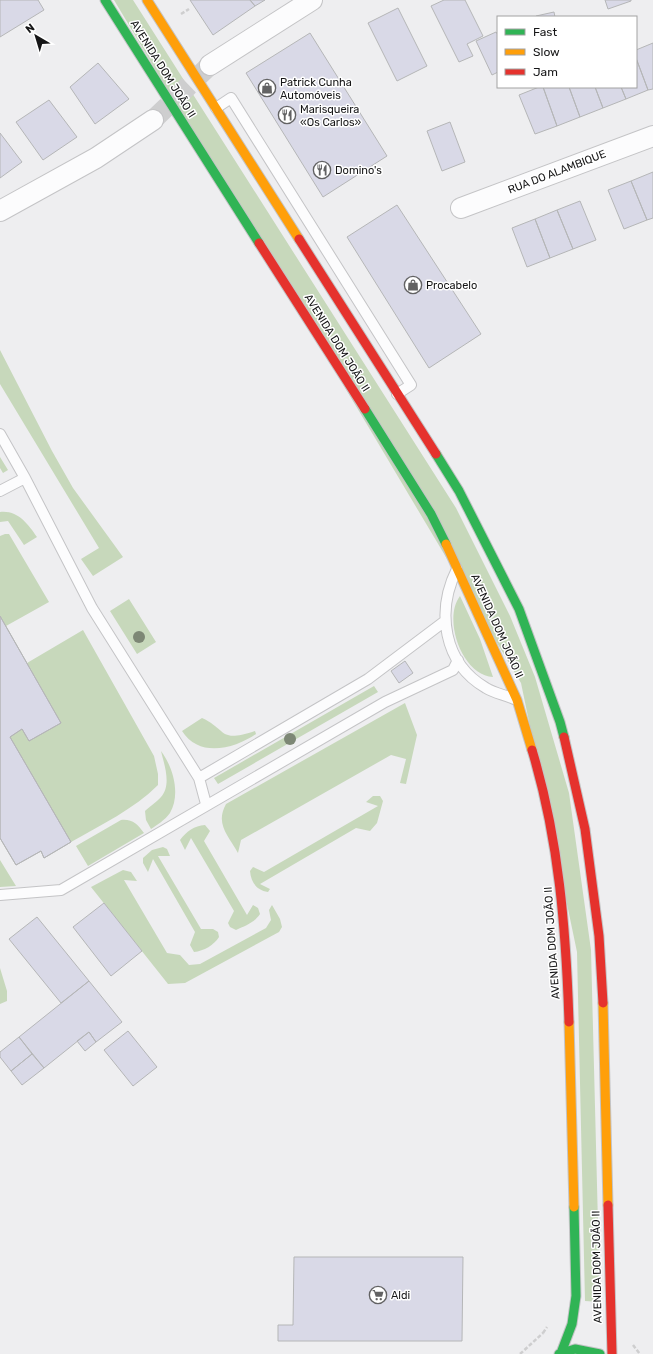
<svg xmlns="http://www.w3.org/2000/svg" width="653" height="1354" font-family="Rubik,sans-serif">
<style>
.green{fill:#c7d8bb}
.building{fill:#d9d9e7;stroke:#b5b6b7}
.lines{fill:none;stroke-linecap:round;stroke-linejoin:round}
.street-tunnel{stroke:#cececf;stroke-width:20;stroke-dasharray:20 10;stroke-linecap:butt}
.lane-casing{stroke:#c4c4c6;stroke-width:12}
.street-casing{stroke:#c4c4c6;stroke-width:22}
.fast-casing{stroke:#c4c4c6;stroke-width:11}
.slow-casing{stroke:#c4c4c6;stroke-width:11}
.jam-casing{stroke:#c4c4c6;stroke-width:11}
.path{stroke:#cececf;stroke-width:2.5;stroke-dasharray:4 2;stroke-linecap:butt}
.lane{stroke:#fcfcfd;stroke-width:10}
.street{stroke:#fcfcfd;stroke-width:20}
.fast{stroke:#30b455;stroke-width:9}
.slow{stroke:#ff9f0a;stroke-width:9}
.jam{stroke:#e5322d;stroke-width:9}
.tree{fill:#7d8775}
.labels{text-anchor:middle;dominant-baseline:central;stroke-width:3;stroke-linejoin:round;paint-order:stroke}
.street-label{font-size:11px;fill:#161617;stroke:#fff}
.poi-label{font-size:11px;fill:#161617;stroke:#fff;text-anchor:start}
</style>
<rect width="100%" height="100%" fill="#eeeef0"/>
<!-- green -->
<path class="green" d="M114,0H133L456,508L510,616L535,677L569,793L591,950L600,1302L585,1301L577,952L521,683Z
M0,350L52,451L73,488L123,557L93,576L81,559L99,548L0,384Z
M0,457L8,470L3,473L0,468Z
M0,512C18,510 28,524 37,537L24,545L8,521L0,522Z
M5,534H9L49,602L6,626L0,616V536Z
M460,596L480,639L493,677C463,676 442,620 460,596Z
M129,599L156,642L137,654L110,611Z
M83,630L154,756L158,774V785C134,809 101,825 71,842L10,737L22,729L29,741L61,723L27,663Z
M374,686L378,692L218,784L214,778Z
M405,703L417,735L406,784L400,783L406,759L391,755L241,840L238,853C228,835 215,824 226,804Z
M202,718C228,730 218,743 255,731L256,734C234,749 199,758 182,731Z
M161,751C173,767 181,794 170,813C165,820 157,825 151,829L146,820L145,811C150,806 157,802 161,797C172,785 164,764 161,751Z
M373,796H380L383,801L377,823L370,831L356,828L260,884L270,889L268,892C256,890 251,882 250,871L253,867L264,872L378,806L366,802Z
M121,820C133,819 137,824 144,833L88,866L76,846Z
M205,825L210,831L204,841L247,915L253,905L258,908L260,914C254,923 245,926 236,930L230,927L228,923L234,911L191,838L185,850L180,840C187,831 194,826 205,825Z
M163,847L167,849L170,856H158L201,929H213L218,932L219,937C214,945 204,951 194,952L190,945L195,932L153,859L148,872L143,863V858L152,850Z
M0,860L16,886L0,887Z
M123,870L131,872L137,881L124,880L167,953L180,955L189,965L200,964L266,928L271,920L269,910L272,905L280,919L282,927L279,932L185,983L168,984L91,887Z
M0,968L7,991V1001L0,1004Z"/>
<!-- building -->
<path class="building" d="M0,0H38L44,10L0,37Z
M190,0H250L255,6L213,35Z
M250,0H265L255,6Z
M444,0H465L483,36L467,44L473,56L459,62L431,6Z
M605,0H631V1L608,9Z
M398,8L427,66L397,81L368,23Z
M554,12L555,17H537L536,16Z
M496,32L498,35V72L492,75L476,41Z
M310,33L387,156L323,197L246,73Z
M653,43V89L648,90L636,58V50Z
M636,58L648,90L626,99L621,87H636Z
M98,63L129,99L95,124L70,87Z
M539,87H543L557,126L535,134L519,95Z
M543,87H569L580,117L557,126Z
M569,87H595L603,108L580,117Z
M595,87H621L626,99L603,108Z
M49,100L77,137L43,160L16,122Z
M450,122L465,162L442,171L427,131Z
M0,133L22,162L0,178Z
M653,172V218L647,220L631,181Z
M631,181L647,220L624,229L608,190Z
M580,201L596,240L573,249L557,210Z
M397,205L481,334L429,368L347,237Z
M557,210L573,249L550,258L535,219Z
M535,219L550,258L527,267L512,228Z
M0,616L61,723L29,741L22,729L10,737L71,842L44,858L41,851L16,865L0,838Z
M0,616L61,723L29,741L22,729L10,737L71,842L44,858L41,851L16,865L0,838Z
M405,661L413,673L399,683L391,671Z
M104,903L142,951L111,976L73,927Z
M37,917L89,981L61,1003L9,939Z
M89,981L122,1022L96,1042L89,1032L44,1068L19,1037Z
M128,1031L157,1067L133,1086L104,1050Z
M89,1032L96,1042L85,1051L77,1041Z
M19,1037L32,1054L11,1071L0,1057V1052Z
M32,1054L44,1068L22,1085L11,1071Z
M294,1257H463L462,1341H278V1325H293Z"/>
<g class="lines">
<!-- street-tunnel -->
<path class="street-tunnel" d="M153,120L208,67"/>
<defs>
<path id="lane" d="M216,108L231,98L411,385L397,394
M0,434L25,478L92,608L199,778L206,804
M0,491L25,478
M457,569C436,611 443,663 486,688C494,693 505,695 514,699
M199,778L368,679L445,621
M0,895L61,890L385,702L453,670L458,660"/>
<path id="street" d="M210,65L312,0
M461,208L653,136
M0,211L96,158L153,120"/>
<path id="fast" d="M105,0L259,243
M365,409L431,514L446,544
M436,454L459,491L519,609L560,722L564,737
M561,1353L572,1324L576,1296L574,1207
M559,1354L575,1349L600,1354"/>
<path id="slow" d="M147,0L299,239
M446,544L517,700L532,750
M603,1003L608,1205
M569,1022L574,1207"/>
<path id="jam" d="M299,239L436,454
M259,243L365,409
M564,737L585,829L599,936L603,1003
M532,750C559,839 566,930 569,1022
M608,1205L612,1354"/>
</defs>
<!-- lane casing -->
<use href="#lane" class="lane-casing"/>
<!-- street casing -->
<use href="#street" class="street-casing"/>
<!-- fast casing -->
<use href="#fast" class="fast-casing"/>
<!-- slow casing -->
<use href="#slow" class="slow-casing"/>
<!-- jam casing -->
<use href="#jam" class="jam-casing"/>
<!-- path -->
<path class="path" d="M181,14L189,9
M543,1333L547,1327
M633,1345L640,1354
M520,1354L543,1333"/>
<!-- lane -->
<use href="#lane" class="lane"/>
<!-- street -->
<use href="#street" class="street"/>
<!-- fast -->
<use href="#fast" class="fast"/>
<!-- slow -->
<use href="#slow" class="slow"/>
<!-- jam -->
<use href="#jam" class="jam"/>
</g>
<!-- trees -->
<g class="tree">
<circle cx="139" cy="637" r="6"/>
<circle cx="290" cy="739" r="6"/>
</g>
<!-- icons -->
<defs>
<symbol id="shop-ring" viewBox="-11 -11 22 22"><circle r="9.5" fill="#fff" stroke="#626263" stroke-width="1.5"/><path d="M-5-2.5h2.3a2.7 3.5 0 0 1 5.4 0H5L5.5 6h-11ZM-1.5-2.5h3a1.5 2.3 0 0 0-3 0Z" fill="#626263"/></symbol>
<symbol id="restaurant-ring" viewBox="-11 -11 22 22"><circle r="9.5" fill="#fff" stroke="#626263" stroke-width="1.5"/><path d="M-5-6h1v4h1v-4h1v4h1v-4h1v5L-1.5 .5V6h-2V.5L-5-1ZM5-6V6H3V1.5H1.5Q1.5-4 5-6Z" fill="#626263"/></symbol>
<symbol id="supermarket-ring" viewBox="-11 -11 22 22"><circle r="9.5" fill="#fff" stroke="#626263" stroke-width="1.5"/><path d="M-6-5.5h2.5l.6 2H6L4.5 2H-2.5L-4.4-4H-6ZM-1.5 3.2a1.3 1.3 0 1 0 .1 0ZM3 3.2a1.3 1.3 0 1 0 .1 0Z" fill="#626263"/></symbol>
</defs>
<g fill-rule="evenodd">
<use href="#shop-ring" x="257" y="78" width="20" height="20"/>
<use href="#restaurant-ring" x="277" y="105" width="20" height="20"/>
<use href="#restaurant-ring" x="312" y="160" width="20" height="20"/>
<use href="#shop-ring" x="403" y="275" width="20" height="20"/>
<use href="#supermarket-ring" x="368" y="1285" width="20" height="20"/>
</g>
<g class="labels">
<!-- street labels -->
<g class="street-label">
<text transform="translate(163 69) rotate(58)">AVENIDA DOM JOÃO II</text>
<text transform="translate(557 172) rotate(-21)">RUA DO ALAMBIQUE</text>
<text transform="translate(337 343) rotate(58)">AVENIDA DOM JOÃO II</text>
<text transform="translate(497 626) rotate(66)">AVENIDA DOM JOÃO II</text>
<text transform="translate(552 943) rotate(-94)">AVENIDA DOM JOÃO II</text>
<text transform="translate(597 1267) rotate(-91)">AVENIDA DOM JOÃO II</text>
</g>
<!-- poi labels -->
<g class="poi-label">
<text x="280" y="82">Patrick Cunha<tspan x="280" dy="13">Automóveis</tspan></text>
<text x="300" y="109">Marisqueira<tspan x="300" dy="13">«Os Carlos»</tspan></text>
<text x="335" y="170">Domino's</text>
<text x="426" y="285">Procabelo</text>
<text x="391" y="1295">Aldi</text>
</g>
</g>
<!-- legend -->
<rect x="497" y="16" width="140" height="72" fill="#ffffff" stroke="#a2a2a2"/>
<rect x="505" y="29" width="20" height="6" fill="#30b455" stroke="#a2a2a2"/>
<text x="533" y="36" font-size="12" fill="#161617">Fast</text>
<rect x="505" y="49" width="20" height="6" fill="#ff9f0a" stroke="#a2a2a2"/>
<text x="533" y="56" font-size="12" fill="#161617">Slow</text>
<rect x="505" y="69" width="20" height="6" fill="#e5322d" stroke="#a2a2a2"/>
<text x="533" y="76" font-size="12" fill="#161617">Jam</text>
<!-- north arrow -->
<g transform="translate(36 36) rotate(322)" stroke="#ffffff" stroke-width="3" paint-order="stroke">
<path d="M0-3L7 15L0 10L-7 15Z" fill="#161617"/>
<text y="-6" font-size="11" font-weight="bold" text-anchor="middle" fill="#161617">N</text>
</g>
</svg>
